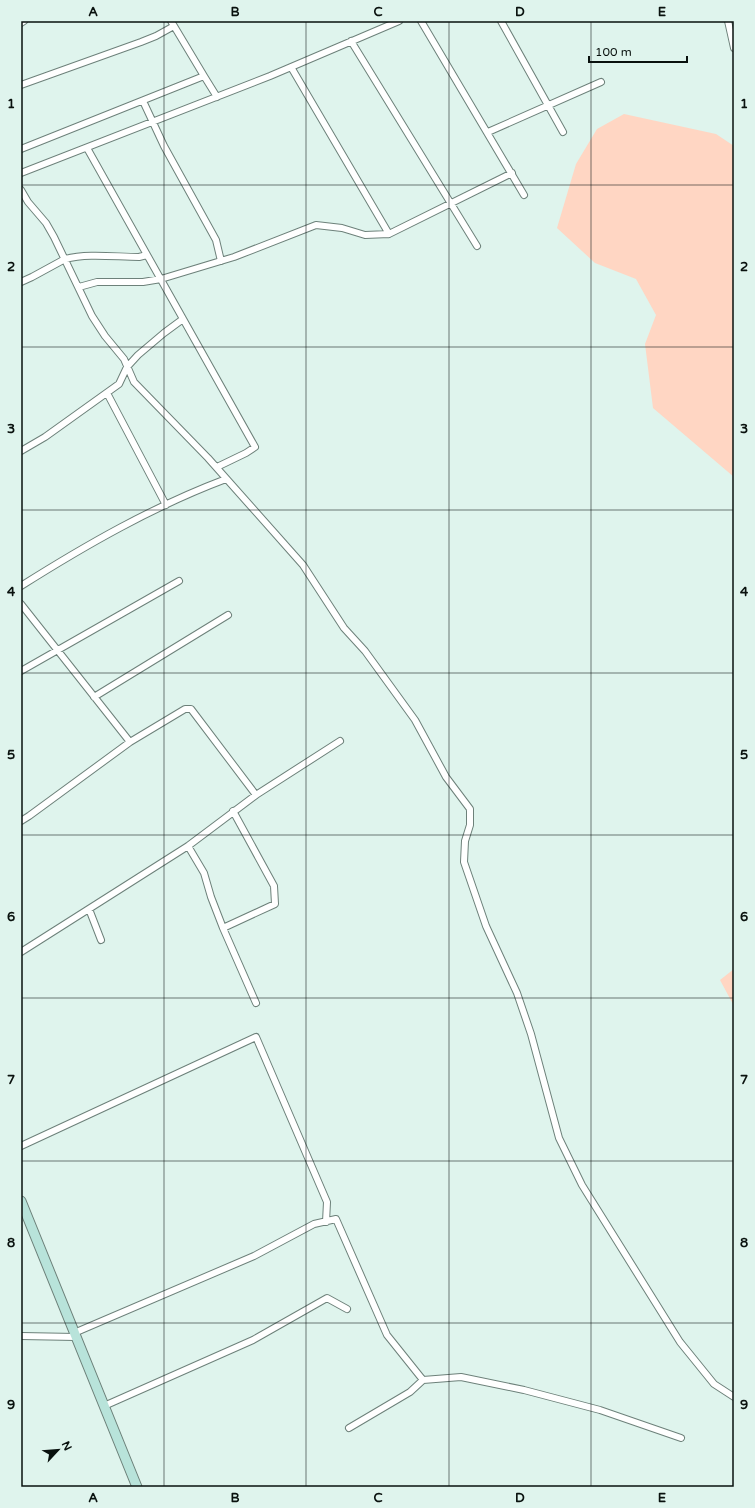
<svg xmlns="http://www.w3.org/2000/svg" width="755" height="1508" font-family="'Varela Round',sans-serif">
<style>
.green{fill:#ffd6c3}
.lines{fill:none;stroke-linecap:round;stroke-linejoin:round}
.minor-casing{stroke:#6d817a;stroke-width:8}
.secondary-casing{stroke:#6d817a;stroke-width:11}
.minor{stroke:#fff;stroke-width:6}
.secondary{stroke:#b8e3da;stroke-width:9}
.grid{fill:none;stroke:#09110e;stroke-width:1;stroke-opacity:0.55}
.neatline{fill:none;stroke:#09110e;stroke-width:1.5}
.grid-label{font-size:13px;text-anchor:middle;font-weight:bold;fill:#09110e}
</style>
<rect width="100%" height="100%" fill="#dff4ed"/>
<!-- green -->
<path class="green" d="M624,114L716,134L734,146V477L653,408L645,344L656,315L636,279L595,263L557,228L576,164L597,129Z
M734,969V1006L720,980Z"/>
<g class="lines">
<defs>
<path id="minor" d="M421,21L524,195
M501,21L563,132
M728,21L734,48
M21,23L24,21
M351,41L477,246
M291,67L389,234
M204,76L217,97
M21,85L141,42L156,36L174,26
M143,101L164,146L216,240L221,261
M488,132L601,82
M87,148L255,447L246,453L217,467
M21,149L204,76L171,21
M21,173L270,76L399,21
M21,190L28,202L46,223L54,237L92,316L105,336L124,359L134,382L208,458L303,565L344,628L365,651L415,720L446,777L470,809V825L465,841L464,862L486,926L517,993L531,1034L559,1138L582,1185L680,1342L714,1384L734,1397
M21,282L32,277L65,259C88,253 116,257 139,257L147,255
M79,287L97,282H143L161,279L234,257L316,225L342,228L365,235L389,234L512,173
M107,393L166,505
M21,451L45,437L119,384L127,367L138,355L164,333L183,319
M21,586C86,545 154,506 226,479
M21,604L130,742
M21,671L179,581
M94,697L228,615
M21,821L29,816L130,742L185,709H191L256,795
M188,846L204,873L211,897L223,928L256,1003
M89,909L101,940
M223,928L275,904L274,886L233,811
M21,952L188,846L256,795L340,741
M21,1146L256,1037L327,1202L326,1222
M74,1333L254,1256L314,1224L336,1219L387,1335L423,1380
M21,1336L76,1337
M104,1406L253,1340L327,1298L347,1309
M349,1428L410,1392L423,1380L461,1377L524,1390L600,1410L681,1438"/>
<path id="secondary" d="M21,1201L137,1487"/>
</defs>
<!-- minor casing -->
<use href="#minor" class="minor-casing"/>
<!-- secondary casing -->
<use href="#secondary" class="secondary-casing"/>
<!-- minor -->
<use href="#minor" class="minor"/>
<!-- secondary -->
<use href="#secondary" class="secondary"/>
</g>
<!-- grid -->
<path class="grid" d="M164,21V1487M306,21V1487M449,21V1487M591,21V1487M21,185H734M21,347H734M21,510H734M21,673H734M21,835H734M21,998H734M21,1161H734M21,1323H734"/>
<!-- border -->
<rect width="755" height="1508" fill="none" stroke="#dff4ed" stroke-width="44"/>
<!-- north arrow -->
<g transform="translate(58 1450) rotate(64)" stroke="#dff4ed" stroke-width="3" paint-order="stroke">
<path d="M0-3L7 15L0 10L-7 15Z" fill="#09110e"/>
<text y="-6" font-size="11" font-weight="bold" text-anchor="middle" fill="#09110e">N</text>
</g>
<!-- scale -->
<path d="M589 56v6h98v-6" fill="none" stroke="#09110e" stroke-width="2"/>
<text x="595" y="56" font-size="12" fill="#09110e" stroke="#dff4ed" stroke-width="3" paint-order="stroke">100 m</text>
<rect x="22" y="22" width="711" height="1464" class="neatline"/>
<g class="grid-label">
<text x="93" y="16">A</text>
<text x="235" y="16">B</text>
<text x="378" y="16">C</text>
<text x="520" y="16">D</text>
<text x="662" y="16">E</text>
<text x="11" y="108">1</text>
<text x="744" y="108">1</text>
<text x="11" y="271">2</text>
<text x="744" y="271">2</text>
<text x="11" y="433">3</text>
<text x="744" y="433">3</text>
<text x="11" y="596">4</text>
<text x="744" y="596">4</text>
<text x="11" y="759">5</text>
<text x="744" y="759">5</text>
<text x="11" y="921">6</text>
<text x="744" y="921">6</text>
<text x="11" y="1084">7</text>
<text x="744" y="1084">7</text>
<text x="11" y="1247">8</text>
<text x="744" y="1247">8</text>
<text x="11" y="1409">9</text>
<text x="744" y="1409">9</text>
<text x="93" y="1502">A</text>
<text x="235" y="1502">B</text>
<text x="378" y="1502">C</text>
<text x="520" y="1502">D</text>
<text x="662" y="1502">E</text>
</g>
</svg>
